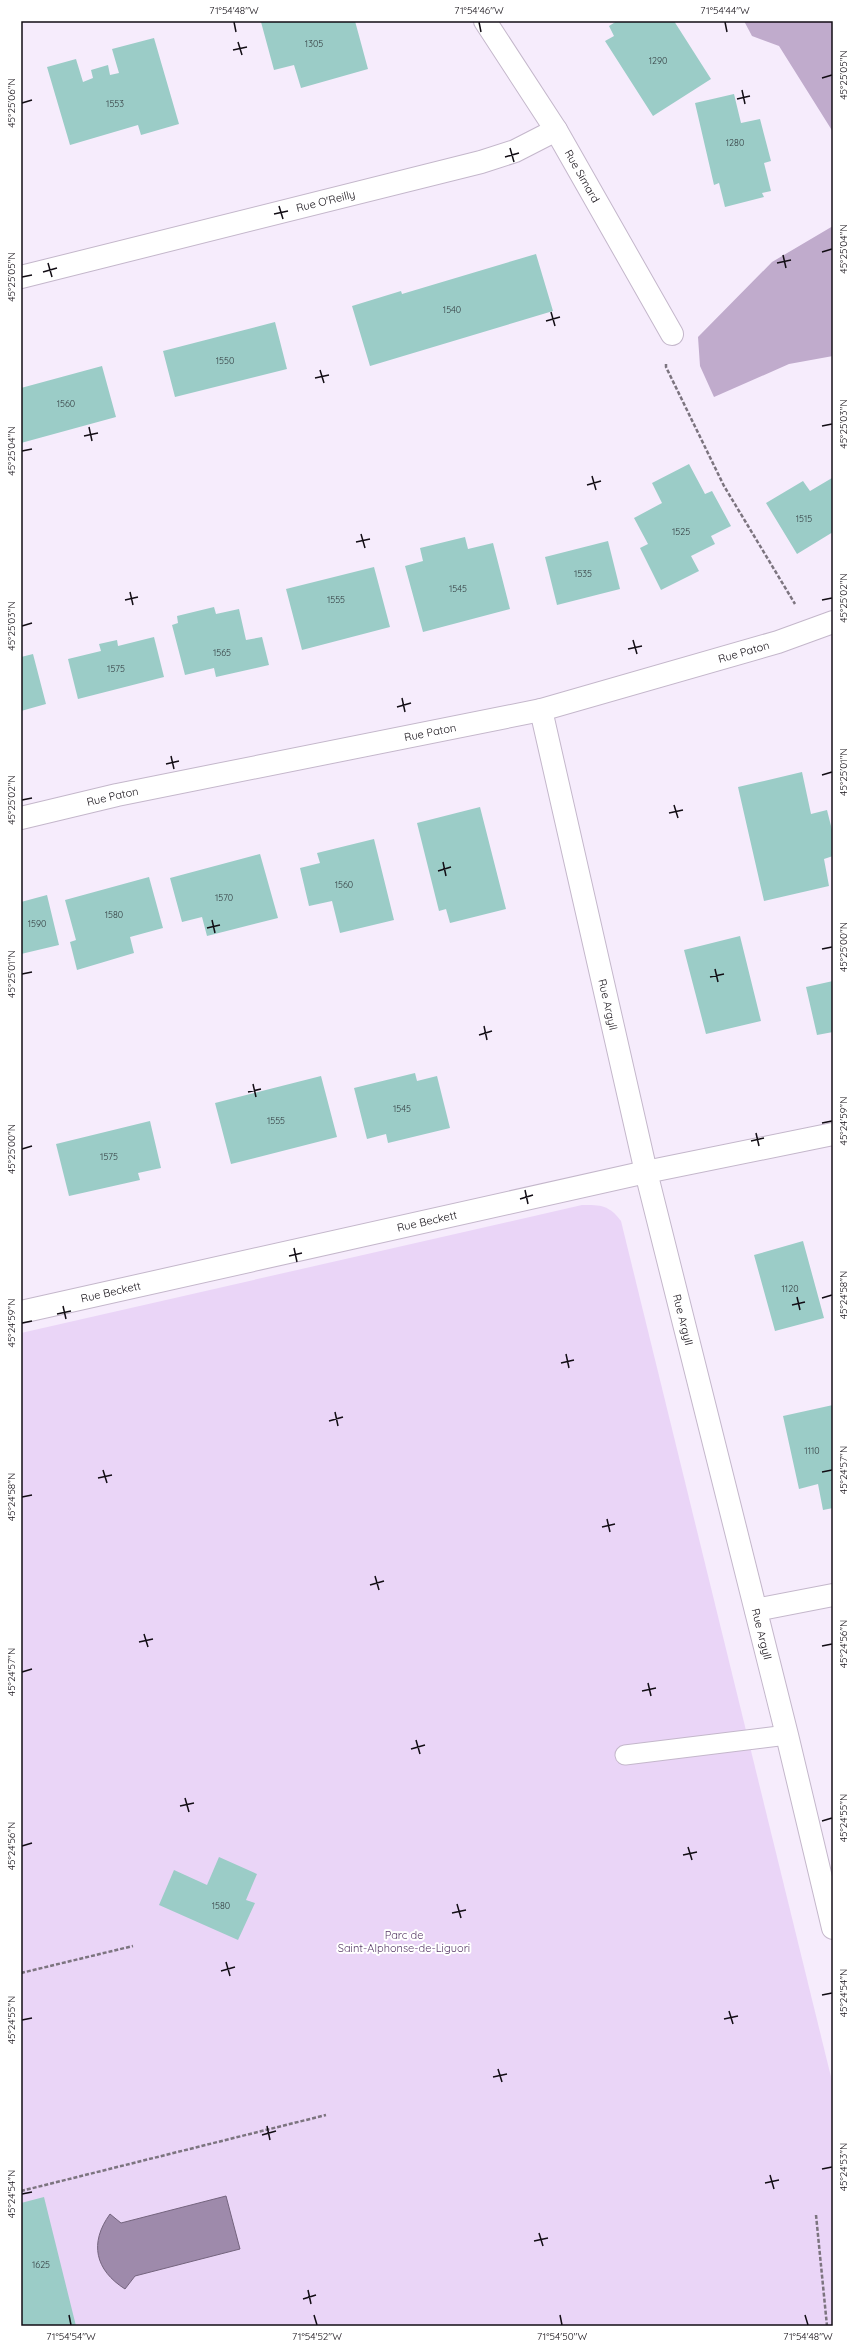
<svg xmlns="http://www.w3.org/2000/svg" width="854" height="2347" font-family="Quicksand,sans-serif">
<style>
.green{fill:#ead5f7}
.forest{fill:#c0abcc}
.water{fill:#9e8aab;stroke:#74647e}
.building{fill:#9bccc7}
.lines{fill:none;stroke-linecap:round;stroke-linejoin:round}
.lane-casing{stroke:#c4b7cb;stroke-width:21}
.street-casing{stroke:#c4b7cb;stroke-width:24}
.path{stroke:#7c747f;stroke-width:2.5;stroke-dasharray:4 2;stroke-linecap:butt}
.lane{stroke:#fff;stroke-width:19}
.street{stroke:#fff;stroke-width:22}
.ticks{fill:none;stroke:#120d14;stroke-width:1.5}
.labels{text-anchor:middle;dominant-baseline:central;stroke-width:4;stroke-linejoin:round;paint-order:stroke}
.number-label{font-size:9px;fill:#343d41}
.street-label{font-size:11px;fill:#120d14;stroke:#fff}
.park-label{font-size:11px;fill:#573967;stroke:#fff}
.neatline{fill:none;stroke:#120d14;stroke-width:1.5}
.ticks-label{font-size:10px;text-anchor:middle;fill:#120d14}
</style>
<rect width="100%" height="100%" fill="#f6ecfc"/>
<!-- green -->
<path class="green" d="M582,1205C601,1205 609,1205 621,1221L833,2085V2326H21V1333Z"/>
<!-- forest -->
<path class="forest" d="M744,21H833V132L779,46L752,36Z
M833,226V356L789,364L714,397L700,366L698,337L772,262Z"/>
<!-- water -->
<path class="water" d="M226,2196L240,2249L135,2276L125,2289C95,2270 89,2243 110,2214L121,2223Z"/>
<!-- building -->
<path class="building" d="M355,21L368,69L301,88L294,65L274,70L261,22Z
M617,21H674L711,79L653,116L605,41L614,36L609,26Z
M154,38L179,124L141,135L138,125L70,145L47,67L76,59L83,82L93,78L91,70L108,65L110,75L119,73L112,49Z
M734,94L741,123L760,119L771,161L764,163L771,191L762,193L764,197L725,207L719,183L714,185L695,103Z
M536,254L553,311L370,366L352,306L401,291L402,294Z
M275,322L287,369L175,397L163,351Z
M102,366L116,417L21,443V388Z
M689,464L705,494L712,491L731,526L711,536L715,544L691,556L699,571L661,590L640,548L648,544L634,518L662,503L652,483Z
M832,478L833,532L797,554L766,503L803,481L810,491Z
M465,537L468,549L493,543L510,609L423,632L405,566L423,561L420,548Z
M608,541L620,589L557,605L545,557Z
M374,567L390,627L302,650L286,589Z
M214,607L216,614L239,609L246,640L262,637L269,665L216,677L214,668L185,675L172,625L178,623L177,616Z
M154,637L164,677L78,699L68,659L101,651L99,644L117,640L118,646Z
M33,654L46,704L21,711V657Z
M802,772L811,814L827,810L833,834V856L824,859L829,886L764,901L738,787Z
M480,807L506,909L450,923L446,909L439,911L417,823Z
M374,839L394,920L340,933L332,901L309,906L300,868L320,863L317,853Z
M260,854L278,918L207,936L202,917L182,922L170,878Z
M149,877L163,928L130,937L134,953L77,970L70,942L76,940L65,900Z
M47,895L59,945L21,954V902Z
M740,936L761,1021L706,1034L684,950Z
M833,981V1032L817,1035L806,987Z
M415,1073L417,1081L437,1076L450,1128L388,1143L386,1134L367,1139L354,1088Z
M321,1076L337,1137L231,1164L215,1103Z
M150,1121L161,1168L138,1173L140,1180L69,1196L56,1144Z
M803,1241L824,1318L775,1331L754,1255Z
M833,1405V1508L823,1510L818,1484L799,1489L783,1416Z
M219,1857L257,1874L246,1900L255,1903L238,1940L159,1905L174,1870L207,1885Z
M44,2197L76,2326H21V2203Z"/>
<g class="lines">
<defs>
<path id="lane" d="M625,1755L787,1735"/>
<g id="street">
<path id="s1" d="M485,21L556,130L672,334"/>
<path id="s2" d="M21,277L481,162L515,151L556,130"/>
<path id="s3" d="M541,710L646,1172L787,1735L833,1928"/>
<path id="s4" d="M21,818L117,795L541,710L778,642L833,622"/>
<path id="s5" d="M21,1312L646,1172L833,1134"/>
<path d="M756,1610L833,1595"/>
</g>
</defs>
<!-- lane casing -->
<use href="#lane" class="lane-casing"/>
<!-- street casing -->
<use href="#street" class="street-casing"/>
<!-- path -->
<path class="path" d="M666,364V367L724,486L795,604
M21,1973L133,1946
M21,2191L326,2115
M816,2215L827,2326"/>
<!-- lane -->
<use href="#lane" class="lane"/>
<!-- street -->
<use href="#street" class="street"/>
</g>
<!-- ticks -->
<path class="ticks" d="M234,22L236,32M479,22L481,32M725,22L727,32M238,42L242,55M233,50L247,47M822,78L832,75M742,90L745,104M737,99L750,96M22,103L32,100M510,148L514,162M505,157L519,153M279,206L283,219M274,214L288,211M822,252L832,249M783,255L786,268M48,263L52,277M777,263L791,260M43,272L57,268M22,277L32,275M551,312L555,326M546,321L560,317M320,370L324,383M315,378L329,375M822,426L832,424M89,427L92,441M84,436L98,433M22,451L32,449M592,476L596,490M587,485L601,481M361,534L365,548M356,542L370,539M130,592L133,605M125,600L138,597M822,600L832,598M22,626L32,623M633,640L637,654M628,649L642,646M402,698L405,712M397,707L411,703M171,756L174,769M166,764L179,761M822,775L832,772M22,800L32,798M674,805L678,818M669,813L683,810M443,862L446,876M438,871L451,867M212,920L215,933M207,928L220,925M822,949L832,947M715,969L718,982M22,974L32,972M710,977L724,974M484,1026L487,1040M479,1035L492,1031M253,1084L256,1097M248,1092L261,1089M822,1123L832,1121M756,1133L759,1146M751,1141L764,1138M22,1149L32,1146M525,1190L528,1204M520,1199L533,1195M294,1248L297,1262M289,1256L302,1253M797,1297L800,1310M822,1298L832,1295M792,1305L805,1302M63,1306L66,1319M57,1314L71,1311M22,1323L32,1321M566,1354L569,1368M561,1363L574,1360M335,1412L338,1426M329,1421L343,1417M103,1470L107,1483M822,1472L832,1470M98,1478L112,1475M22,1497L32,1495M607,1519L610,1532M602,1527L615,1524M375,1576L379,1590M370,1585L384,1581M144,1634L148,1647M139,1642L153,1639M822,1646L832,1644M22,1672L32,1669M648,1683L651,1696M642,1691L656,1688M416,1740L420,1754M411,1749L425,1745M185,1798L189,1812M180,1806L194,1803M822,1821L832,1818M22,1846L32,1843M688,1847L692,1860M683,1855L697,1852M457,1904L461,1918M452,1913L466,1910M226,1962L230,1976M221,1971L235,1967M822,1995L832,1993M729,2011L733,2024M724,2019L738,2016M22,2020L32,2018M498,2069L502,2082M493,2077L507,2074M267,2126L270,2140M262,2135L276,2131M822,2169L832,2167M770,2175L774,2189M765,2183L779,2180M22,2194L32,2192M539,2233L543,2246M534,2241L548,2238M308,2290L311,2304M303,2299L316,2295M69,2315L71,2325M314,2315L317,2325M560,2315L562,2325M805,2315L808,2325"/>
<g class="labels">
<!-- number labels -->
<g class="number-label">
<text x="314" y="43">1305</text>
<text x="658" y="60">1290</text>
<text x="115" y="103">1553</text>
<text x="735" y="142">1280</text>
<text x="452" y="309">1540</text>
<text x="225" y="360">1550</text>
<text x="66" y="403">1560</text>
<text x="804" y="518">1515</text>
<text x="681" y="531">1525</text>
<text x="583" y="573">1535</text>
<text x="458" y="588">1545</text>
<text x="336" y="599">1555</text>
<text x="222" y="652">1565</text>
<text x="116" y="668">1575</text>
<text x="344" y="884">1560</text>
<text x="224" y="897">1570</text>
<text x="114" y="914">1580</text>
<text x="37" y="923">1590</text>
<text x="402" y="1108">1545</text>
<text x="276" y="1120">1555</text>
<text x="109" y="1156">1575</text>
<text x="790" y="1288">1120</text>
<text x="812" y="1450">1110</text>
<text x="221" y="1905">1580</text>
<text x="41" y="2264">1625</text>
</g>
<!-- street labels -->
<g class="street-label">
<text stroke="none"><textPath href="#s1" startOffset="183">Rue Simard</textPath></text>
<text stroke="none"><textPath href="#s2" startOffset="314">Rue O'Reilly</textPath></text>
<text stroke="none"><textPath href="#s4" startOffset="742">Rue Paton</textPath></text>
<text stroke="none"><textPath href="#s4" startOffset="418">Rue Paton</textPath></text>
<text stroke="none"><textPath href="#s4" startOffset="94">Rue Paton</textPath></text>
<text stroke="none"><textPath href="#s3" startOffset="302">Rue Argyll</textPath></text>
<text stroke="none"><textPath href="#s5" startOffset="416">Rue Beckett</textPath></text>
<text stroke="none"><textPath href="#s5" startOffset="92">Rue Beckett</textPath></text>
<text stroke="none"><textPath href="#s3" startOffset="626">Rue Argyll</textPath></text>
<text stroke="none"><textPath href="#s3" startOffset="950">Rue Argyll</textPath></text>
</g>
<!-- park labels -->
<g class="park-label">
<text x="404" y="1935">Parc de<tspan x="404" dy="13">Saint-Alphonse-de-Liguori</tspan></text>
</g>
</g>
<!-- border -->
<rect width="854" height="2347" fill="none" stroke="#ffffff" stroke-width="44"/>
<rect x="22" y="22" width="810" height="2303" class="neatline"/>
<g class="ticks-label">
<text x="234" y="14">71°54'48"W</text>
<text x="479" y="14">71°54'46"W</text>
<text x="725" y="14">71°54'44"W</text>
<text transform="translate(843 75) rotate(-90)" y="4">45°25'05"N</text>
<text transform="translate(11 103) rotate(-90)" y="4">45°25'06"N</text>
<text transform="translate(843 249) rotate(-90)" y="4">45°25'04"N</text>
<text transform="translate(11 277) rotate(-90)" y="4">45°25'05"N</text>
<text transform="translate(843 424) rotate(-90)" y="4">45°25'03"N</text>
<text transform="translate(11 451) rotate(-90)" y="4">45°25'04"N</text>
<text transform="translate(843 598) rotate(-90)" y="4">45°25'02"N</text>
<text transform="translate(11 626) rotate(-90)" y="4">45°25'03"N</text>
<text transform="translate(843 772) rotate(-90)" y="4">45°25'01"N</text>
<text transform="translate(11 800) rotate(-90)" y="4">45°25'02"N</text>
<text transform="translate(843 947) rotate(-90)" y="4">45°25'00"N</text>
<text transform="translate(11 974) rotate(-90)" y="4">45°25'01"N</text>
<text transform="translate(843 1121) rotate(-90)" y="4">45°24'59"N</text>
<text transform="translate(11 1149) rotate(-90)" y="4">45°25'00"N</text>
<text transform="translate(843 1295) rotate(-90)" y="4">45°24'58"N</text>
<text transform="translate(11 1323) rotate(-90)" y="4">45°24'59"N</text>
<text transform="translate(843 1470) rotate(-90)" y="4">45°24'57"N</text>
<text transform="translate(11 1497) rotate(-90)" y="4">45°24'58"N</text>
<text transform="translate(843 1644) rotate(-90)" y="4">45°24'56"N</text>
<text transform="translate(11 1672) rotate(-90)" y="4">45°24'57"N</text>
<text transform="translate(843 1818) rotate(-90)" y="4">45°24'55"N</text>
<text transform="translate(11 1846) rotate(-90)" y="4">45°24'56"N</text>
<text transform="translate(843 1993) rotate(-90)" y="4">45°24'54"N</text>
<text transform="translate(11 2020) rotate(-90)" y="4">45°24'55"N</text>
<text transform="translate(843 2167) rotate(-90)" y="4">45°24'53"N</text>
<text transform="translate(11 2194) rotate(-90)" y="4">45°24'54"N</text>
<text x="71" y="2340">71°54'54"W</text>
<text x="317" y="2340">71°54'52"W</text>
<text x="562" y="2340">71°54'50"W</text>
<text x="808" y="2340">71°54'48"W</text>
</g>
</svg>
